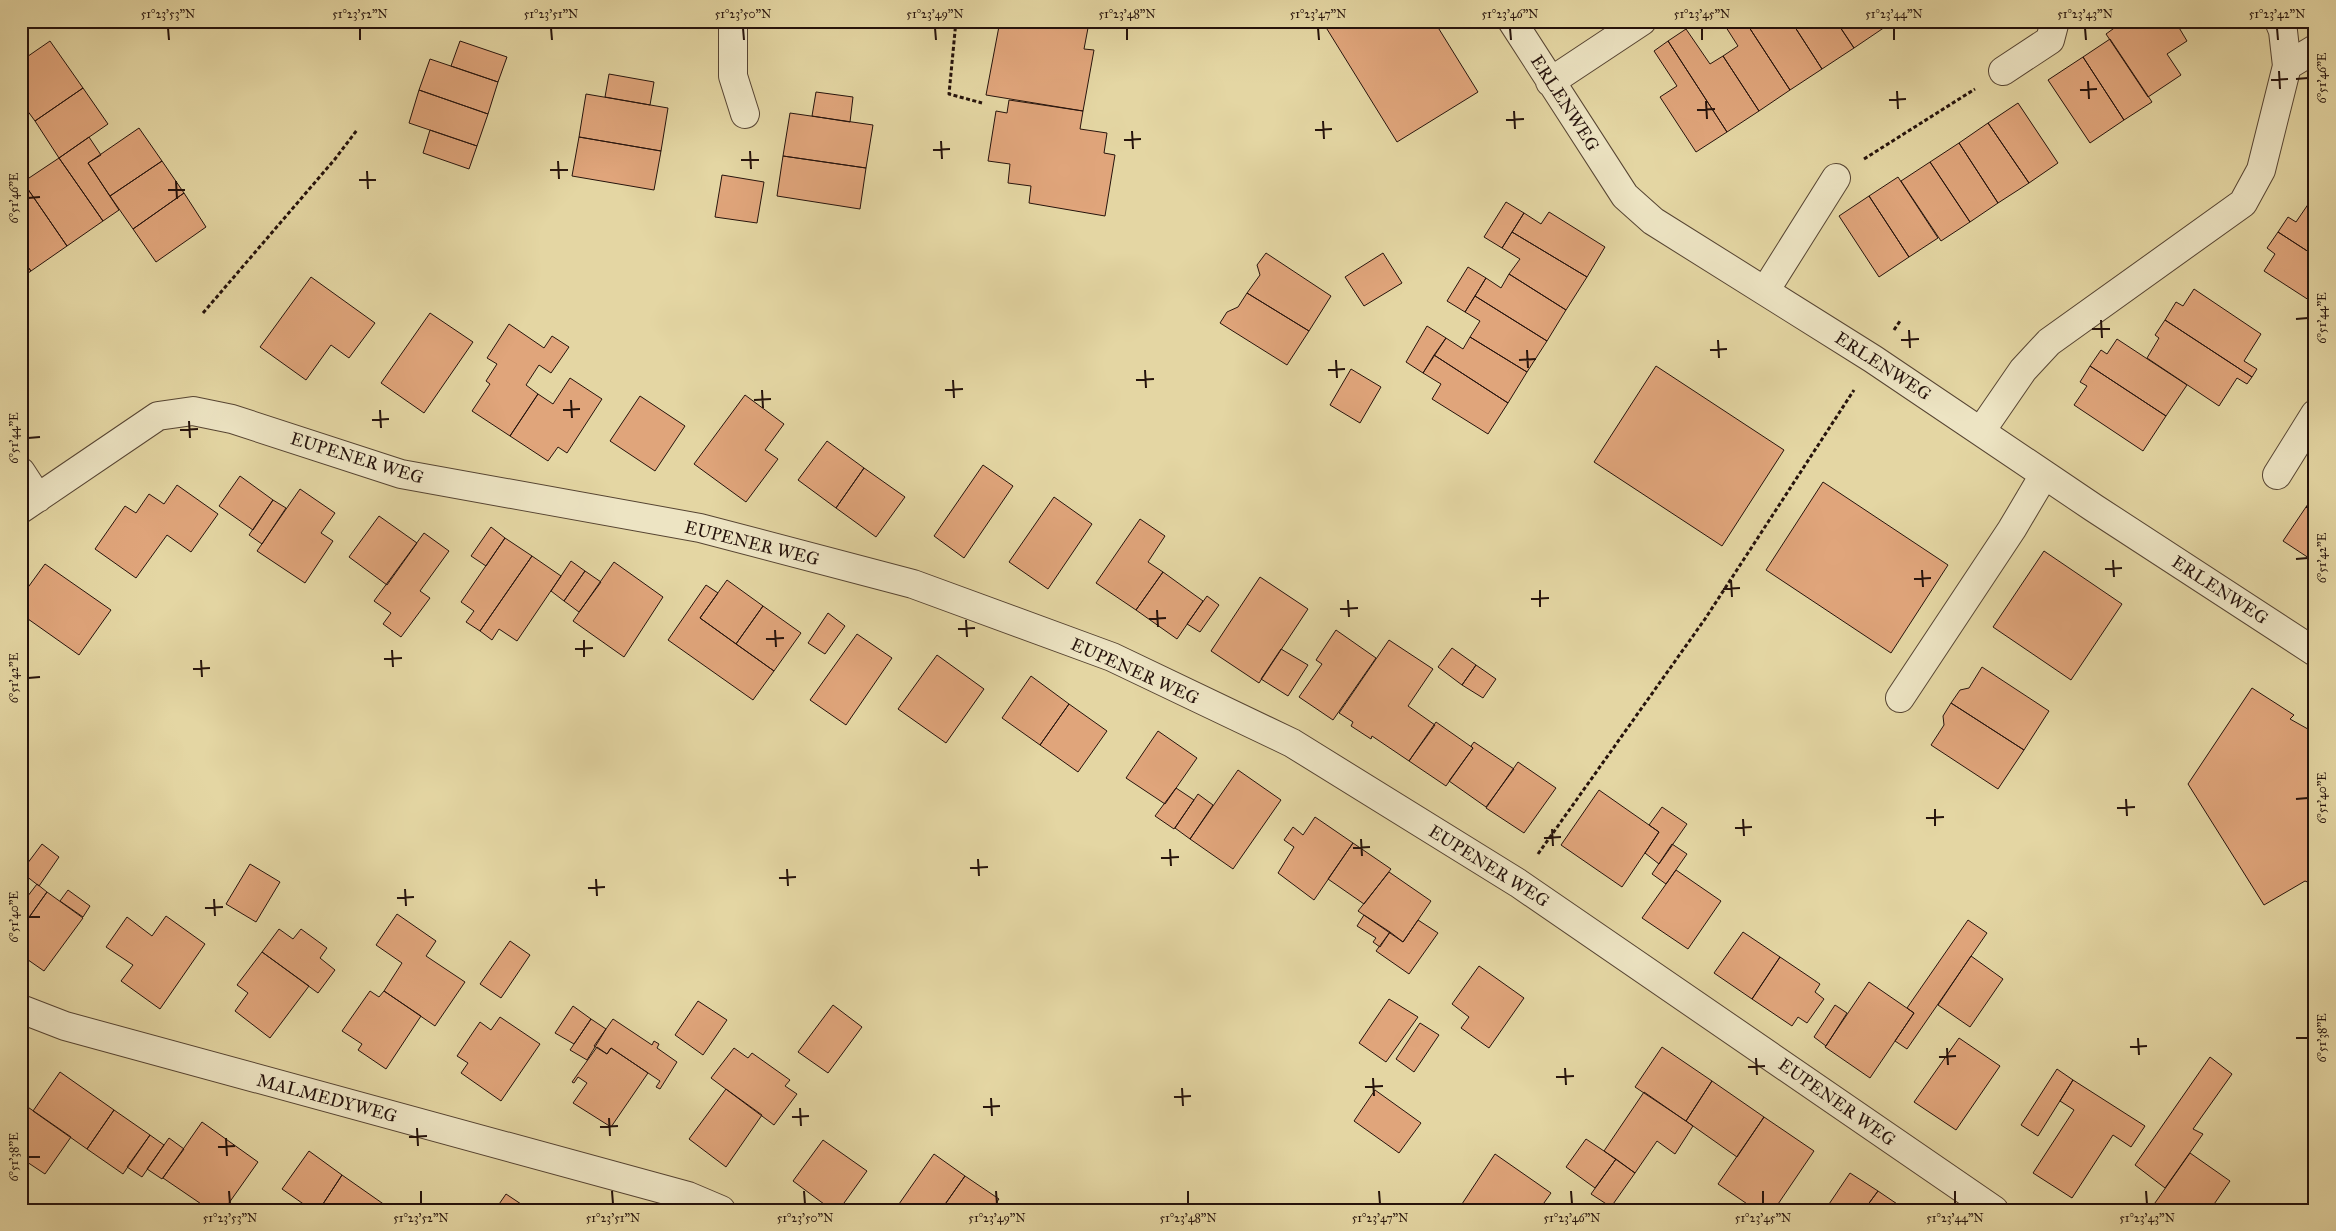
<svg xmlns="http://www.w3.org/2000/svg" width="2336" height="1231" font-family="'IM FELL Great Primer',serif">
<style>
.building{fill:#e0a57b;stroke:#26130c}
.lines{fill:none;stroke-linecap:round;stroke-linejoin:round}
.minor-casing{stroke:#564432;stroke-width:30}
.path{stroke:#26130c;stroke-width:3;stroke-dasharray:4 2.5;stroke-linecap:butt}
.minor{stroke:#ede4c3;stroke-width:28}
.ticks{fill:none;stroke:#26130c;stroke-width:2}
.labels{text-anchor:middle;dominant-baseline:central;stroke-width:4;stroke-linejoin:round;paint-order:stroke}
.street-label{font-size:18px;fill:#26130c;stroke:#ede4c3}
.neatline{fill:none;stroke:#26130c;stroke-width:2}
.ticks-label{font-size:12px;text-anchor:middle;fill:#26130c}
</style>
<rect width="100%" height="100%" fill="#e4d6a3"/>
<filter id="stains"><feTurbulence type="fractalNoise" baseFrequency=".004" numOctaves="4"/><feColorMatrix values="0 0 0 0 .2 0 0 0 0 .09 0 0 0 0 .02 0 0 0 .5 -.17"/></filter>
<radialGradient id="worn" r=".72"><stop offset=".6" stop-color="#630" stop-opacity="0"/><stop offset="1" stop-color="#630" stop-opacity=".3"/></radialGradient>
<!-- building -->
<path class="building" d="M651,21H686V25Z
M780,21H817V22L781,25Z
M1000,21H1067L1088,28L1084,49L1094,50L1083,111L986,95Z
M1322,21H1434L1478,92L1397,142Z
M1722,21H1745L1790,90L1759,111L1723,56L1738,46Z
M1745,21H1770L1772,23L1775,21H1791L1822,69L1790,90Z
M1791,21H1836L1854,48L1822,69Z
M1836,21H1881L1885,27L1854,48Z
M1881,21H1894L1885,27Z
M2124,21H2175L2187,41L2167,54L2181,75L2148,97L2106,34Z
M1686,29L1710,64L1723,56L1759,111L1727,132L1668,41Z
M2110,39L2152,102L2124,120L2083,57Z
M50,41L83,88L35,121L21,102V61Z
M460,41L507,57L498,82L451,66Z
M1668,41L1727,132L1696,152L1660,97L1677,86L1654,51Z
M2083,57L2124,120L2090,143L2048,80Z
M430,59L498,82L488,114L419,90Z
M609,74L654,82L650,105L605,97Z
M83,88L108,124L59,158L35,121Z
M419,90L488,114L477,146L409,123Z
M816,92L853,97L850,122L812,116Z
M586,94L668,108L661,151L579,137Z
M1009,100L1083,111L1080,129L1107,133L1104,153L1115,155L1105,216L1029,203L1031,186L1008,183L1010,164L988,161L996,111L1007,113Z
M2018,103L2058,163L2029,183L1988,123Z
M790,113L873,125L866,168L783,156Z
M1988,123L2029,183L1998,203L1959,143Z
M139,128L162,161L110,196L88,163Z
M430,130L477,146L469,169L423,153Z
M89,137L101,155L88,163L119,210L103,221L59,158Z
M579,137L661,151L654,190L572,176Z
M1959,143L1998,203L1970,222L1930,162Z
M783,156L866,168L860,209L777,196Z
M59,158L103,221L67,246L23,182Z
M162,161L184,193L133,229L110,196Z
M1930,162L1970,222L1941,241L1901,181Z
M722,175L764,182L757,223L715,217Z
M1898,177L1938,238L1909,257L1869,196Z
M23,182L67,246L31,271L21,258V184Z
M184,193L206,227L156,262L133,229Z
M1869,196L1909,257L1879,277L1839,216Z
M1506,202L1524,213L1502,248L1484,237Z
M2309,203L2315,206V256L2278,232L2288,217L2296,222Z
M1549,212L1605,247L1587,277L1512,232L1524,213L1541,224Z
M1512,232L1587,277L1566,310L1509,274L1520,259L1502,248Z
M2278,232L2315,256V304L2264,271L2275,254L2267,248Z
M1266,253L1331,296L1309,331L1247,293L1260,275L1257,265Z
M1383,253L1402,283L1364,306L1345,277Z
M21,258L31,271L21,278Z
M1468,267L1486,278L1465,312L1447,301Z
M1509,274L1566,310L1547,341L1475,296L1486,278L1501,288Z
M311,277L375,323L349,358L331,345L306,380L260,347Z
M2194,289L2261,334L2244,361L2257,369L2252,377L2165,320L2176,302L2183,306Z
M1247,293L1309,331L1287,365L1220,323L1227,312L1238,307Z
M1475,296L1547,341L1527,372L1470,337L1480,321L1465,312Z
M430,313L473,342L424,413L381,383Z
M2165,320L2252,377L2247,384L2237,378L2219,406L2147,358L2159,338L2155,335Z
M509,324L544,348L552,336L569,347L551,373L539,365L526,385L538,394L510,436L472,411L490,384L486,381L497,364L487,358Z
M1427,326L1446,338L1423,373L1406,362Z
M1470,337L1527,372L1508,403L1434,355L1446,338L1463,349Z
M2117,339L2187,385L2166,416L2090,366L2101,350L2107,354Z
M1434,355L1508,403L1488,434L1432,399L1441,384L1423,373Z
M1656,366L1784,450L1722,546L1594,462Z
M2090,366L2166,416L2143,451L2074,405L2087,386L2080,382Z
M1351,369L1381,387L1360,423L1330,405Z
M570,378L602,399L567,453L558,447L548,461L510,436L538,394L553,404Z
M745,395L784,424L765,450L778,459L746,502L694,464Z
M640,396L685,426L655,471L610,441Z
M827,441L864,468L836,508L798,480Z
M983,465L1013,486L964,558L934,536Z
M864,468L905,497L876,537L836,508Z
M240,476L273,500L253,530L219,506Z
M1823,482L1948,565L1891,653L1766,570Z
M177,485L218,514L191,552L167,535L136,578L95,549L125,506L136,513L149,494L164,504Z
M300,489L335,513L321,533L333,541L305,583L257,551Z
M2315,494V512L2306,507Z
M1054,497L1092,524L1048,589L1009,562Z
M273,500L286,508L262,544L249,535Z
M2306,507L2315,512V562L2283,541Z
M379,516L417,543L387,585L349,557Z
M1140,519L1165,536L1148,562L1163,572L1136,610L1096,583Z
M491,527L505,538L486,566L471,556Z
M424,533L449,551L420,591L430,598L401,637L383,624L391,613L374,601Z
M505,538L532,556L480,631L466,622L474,611L461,602Z
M2044,551L2122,604L2071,680L1993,627Z
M532,556L561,576L517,641L499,629L492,640L480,631Z
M571,561L585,571L564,601L551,591Z
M614,562L663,597L624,657L573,621Z
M45,564L111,610L79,655L21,614V597Z
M585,571L601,582L579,612L564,601Z
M1163,572L1203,601L1177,639L1136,610Z
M1260,577L1308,609L1259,683L1211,651Z
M727,580L763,606L736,644L700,618Z
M706,585L718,593L700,618L774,671L753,700L668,640Z
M1207,596L1219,605L1200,632L1187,624Z
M763,606L801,633L774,671L736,644Z
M828,613L845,626L825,654L808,643Z
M1336,630L1376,658L1333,720L1299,697L1322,664L1316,660Z
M857,634L892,658L846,725L810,700Z
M1389,640L1433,669L1408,706L1435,725L1409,761L1372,736L1371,739L1351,726L1353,722L1339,713Z
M1452,648L1476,665L1462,685L1438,667Z
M1281,649L1308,665L1288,696L1261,679Z
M937,655L984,689L946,743L898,709Z
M1476,665L1496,679L1483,698L1462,685Z
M1982,667L2049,711L2024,750L1951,703L1960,690L1969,688Z
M1031,676L1069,704L1040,745L1002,718Z
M2252,688L2294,715L2290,719L2315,733V756L2310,763L2309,804L2315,813V885L2305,881L2264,905L2188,784Z
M1951,703L2024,750L1998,789L1931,745L1944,725L1943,716Z
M1069,704L1107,731L1078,772L1040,745Z
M1436,722L1473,748L1446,786L1409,761Z
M1158,731L1197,758L1165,804L1126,778Z
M1474,742L1514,769L1486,807L1449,781L1473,748L1471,746Z
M1518,762L1556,788L1524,833L1486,808Z
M1238,770L1281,800L1233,869L1190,839Z
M1176,788L1194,800L1174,829L1155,816Z
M1599,790L1659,832L1622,887L1561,845Z
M1198,794L1213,805L1190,839L1175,828Z
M1662,807L1687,824L1659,864L1645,853L1659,832L1649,825Z
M1315,817L1353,843L1314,900L1278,873L1294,847L1284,840L1293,827L1303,835Z
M1353,843L1391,869L1364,904L1328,879Z
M42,844L59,857L39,886L21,872Z
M1672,844L1687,854L1666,884L1652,874Z
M250,864L280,882L256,922L226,904Z
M1676,870L1721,901L1688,949L1642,918Z
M1389,872L1431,901L1403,942L1358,911Z
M37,884L47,892L22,927L21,905Z
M68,890L90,906L83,917L60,901Z
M47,892L83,918L44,971L21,955V929Z
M397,914L436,941L426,956L465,982L435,1026L384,991L402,963L376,945Z
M1364,915L1390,932L1380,947L1373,942L1376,938L1357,926Z
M166,916L205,944L160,1009L121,981L133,965L106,947L127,917L152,936Z
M1418,920L1438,933L1409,974L1376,951L1390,932L1403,942Z
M1968,920L1987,933L1907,1049L1895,1041L1914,1013L1907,1008Z
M279,929L293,939L301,929L327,948L320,958L335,970L318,993L262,952Z
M1743,932L1780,957L1752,999L1714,973Z
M510,941L530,955L501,998L480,984Z
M262,952L309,986L270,1038L235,1011L248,993L237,985Z
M1971,956L2003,979L1970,1027L1938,1005Z
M1780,957L1820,984L1815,992L1824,999L1807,1023L1798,1017L1792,1026L1752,999Z
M1479,966L1524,998L1489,1048L1461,1028L1469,1017L1452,1004Z
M1869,982L1914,1013L1870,1078L1825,1047Z
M370,991L379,997L384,991L421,1016L386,1069L358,1050L362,1044L342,1031Z
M1389,999L1418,1017L1386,1062L1359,1043Z
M698,1001L727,1020L703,1055L675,1035Z
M833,1005L862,1027L828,1073L798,1052Z
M1835,1005L1847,1013L1826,1046L1814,1037Z
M573,1006L591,1019L574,1044L555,1033Z
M500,1017L540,1044L501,1101L461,1073L468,1063L457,1056L480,1022L491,1030Z
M591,1019L606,1029L587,1060L570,1050Z
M613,1019L652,1045L654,1041L659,1044L657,1048L677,1062L660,1089L656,1087L660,1081L611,1048L607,1054L594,1046Z
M1420,1023L1439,1035L1414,1072L1396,1059Z
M1959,1038L2000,1066L1956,1130L1914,1102Z
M597,1047L607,1054L611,1048L648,1073L611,1127L573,1103L587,1083L578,1077L574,1083L572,1082Z
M1662,1047L1712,1081L1686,1121L1635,1087Z
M734,1048L748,1058L752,1053L790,1080L785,1086L797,1094L774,1125L711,1078Z
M2210,1057L2232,1074L2193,1129L2203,1134L2165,1188L2135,1165Z
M2057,1069L2073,1080L2038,1136L2021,1125Z
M60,1072L114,1110L87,1149L33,1111Z
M2073,1080L2145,1126L2131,1147L2113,1135L2072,1198L2033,1173L2074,1110L2060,1101Z
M1712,1081L1764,1117L1737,1157L1686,1121Z
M726,1089L762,1115L726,1167L689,1139Z
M1375,1090L1421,1123L1399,1153L1354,1121Z
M1644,1092L1693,1126L1675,1154L1657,1141L1635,1173L1604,1151Z
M22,1103L71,1137L45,1174L21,1158Z
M114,1110L150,1135L123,1174L87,1149Z
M1764,1117L1814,1151L1774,1210H1756L1718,1184Z
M202,1122L258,1162L224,1210H210L163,1178Z
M150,1135L164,1145L142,1177L127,1167Z
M169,1138L184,1149L162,1179L147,1169Z
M1586,1139L1616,1159L1595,1188L1566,1167Z
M823,1140L867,1171L839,1210H832L793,1181Z
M309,1151L342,1175L319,1210H312L282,1189Z
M2190,1153L2230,1181L2210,1210H2150Z
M934,1154L965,1176L941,1210H908L899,1204Z
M1495,1154L1551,1193L1539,1210H1458Z
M1616,1159L1635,1173L1611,1207L1591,1194Z
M1850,1173L1878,1191L1864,1210H1825Z
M342,1175L392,1210H319Z
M965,1176L999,1199L991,1210H941Z
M1878,1191L1906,1210H1864Z
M506,1194L530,1210H495Z"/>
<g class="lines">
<defs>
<path id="minor" d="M733,21V76L745,114
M1512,21L1625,196L1653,221L1873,359L2094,508L2315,652
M2287,66L2315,49
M2003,71L2050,40L2055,21
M1550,82L1642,21
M1765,291L1836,178
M1981,431L2023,370L2049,342L2243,203L2261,170L2287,66L2283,31L2279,21
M21,472L38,498
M2277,475L2315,414
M21,509L158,416L193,411L232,419L401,474L700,528L913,584L1112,657L1292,743L1518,883L1994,1210
M1900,698L2012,529L2044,475
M21,1009L65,1026L688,1196L721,1210"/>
</defs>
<!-- minor casing -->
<use href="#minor" class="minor-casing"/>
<!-- path -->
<path class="path" d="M956,21L949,94L982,103
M976,21L981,22
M1864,159L1975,89
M203,313L335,159L357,130
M1894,330L1900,321
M1538,854L1705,619L1854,390"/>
<!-- minor -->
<use href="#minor" class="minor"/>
</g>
<!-- ticks -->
<path class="ticks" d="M168,28L169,40M360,28V40M551,28L552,40M743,28L744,40M935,28L936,40M1127,28V40M1318,28L1319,40M1510,28L1511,40M1702,28V40M1894,28V40M2085,28L2086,40M2277,28L2278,40M2279,71L2280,89M2296,79L2308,78M2271,80L2288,79M2088,81L2089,99M2080,90L2097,89M1897,91L1898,109M1889,100L1906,99M1706,101L1707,119M1697,110L1715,109M1514,111L1515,129M1506,120L1524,119M1323,121L1324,139M1315,130L1332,129M1132,131L1133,149M1124,140L1141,139M941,141L942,159M933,150L950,149M750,151L751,169M741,160H759M558,161L559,179M550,170H568M367,171L368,189M359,180H376M176,181L177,199M168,190H185M28,198L40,197M2296,319L2308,318M2101,320L2102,338M2092,329H2110M1909,330L1910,348M1718,340L1719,358M1901,340L1919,339M1527,350L1528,368M1710,350L1727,349M1336,360L1337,378M1519,360L1536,359M1145,370L1146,388M1328,370L1345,369M953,380L954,398M1136,380L1154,379M762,390L763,408M945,390L963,389M571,400L572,418M754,400L771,399M380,410L381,428M563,410L580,409M372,420L389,419M189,421L190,438M180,430L198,429M28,438L40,437M2296,559L2308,558M2113,560L2114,577M2105,569L2122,568M1922,570L1923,587M1914,579L1931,578M1731,580L1732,597M1723,589L1740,588M1540,590V607M1531,599L1549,598M1348,600L1349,617M1340,609L1358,608M1157,610L1158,627M1149,619L1166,618M966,620L967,637M958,629L975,628M775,630L776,647M766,639L784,638M584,640V657M575,649L593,648M392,650L393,667M384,659L402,658M201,660L202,677M193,669L210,668M28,678L40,677M2126,799L2127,816M2296,799L2308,798M2117,808L2135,807M1935,809V826M1926,818L1944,817M1743,819L1744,836M1735,828L1752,827M1552,829L1553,846M1544,838L1561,837M1361,839L1362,856M1353,848L1370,847M1170,849L1171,866M1161,858L1179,857M978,859L979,876M970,868L988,867M787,869L788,886M779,878L796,877M596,879L597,896M588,888L605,887M405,889L406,906M397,898L414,897M214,899L215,916M205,908L223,907M28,917H40M2138,1038L2139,1055M2296,1038H2308M2130,1047L2147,1046M1947,1048L1948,1065M1939,1057L1956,1056M1756,1058L1757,1075M1748,1067L1765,1066M1565,1068L1566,1085M1556,1077L1574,1076M1373,1078L1374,1096M1365,1087L1383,1086M1182,1088L1183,1106M1174,1097L1191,1096M991,1098L992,1116M983,1107L1000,1106M800,1108L801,1126M792,1117L809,1116M609,1118L610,1136M600,1127L618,1126M417,1128L418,1146M409,1137L427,1136M226,1138L227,1156M218,1147L235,1146M28,1157H40M229,1191L230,1204M421,1191V1204M612,1191L613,1204M804,1191L805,1204M996,1191L997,1204M1188,1191V1204M1379,1191L1380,1204M1571,1191L1572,1204M1763,1191V1204M1955,1191V1204M2146,1191L2147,1204"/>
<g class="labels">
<!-- street labels -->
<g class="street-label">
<text transform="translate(1565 103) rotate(57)">ERLENWEG</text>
<text transform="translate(1883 366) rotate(33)">ERLENWEG</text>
<text transform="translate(357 458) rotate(17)">EUPENER WEG</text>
<text transform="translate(752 543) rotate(14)">EUPENER WEG</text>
<text transform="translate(2220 590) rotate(33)">ERLENWEG</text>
<text transform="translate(1135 671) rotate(24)">EUPENER WEG</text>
<text transform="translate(1489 866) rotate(32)">EUPENER WEG</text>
<text transform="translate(327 1098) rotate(15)">MALMEDYWEG</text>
<text transform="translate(1837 1102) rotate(35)">EUPENER WEG</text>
</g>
</g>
<!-- margin -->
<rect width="2336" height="1231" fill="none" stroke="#e4d6a3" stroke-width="55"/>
<rect x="28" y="28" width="2280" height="1176" class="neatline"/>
<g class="ticks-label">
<text x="168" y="18">51°23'53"N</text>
<text x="360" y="18">51°23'52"N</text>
<text x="551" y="18">51°23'51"N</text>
<text x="743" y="18">51°23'50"N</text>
<text x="935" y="18">51°23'49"N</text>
<text x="1127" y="18">51°23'48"N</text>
<text x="1318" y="18">51°23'47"N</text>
<text x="1510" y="18">51°23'46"N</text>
<text x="1702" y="18">51°23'45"N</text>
<text x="1894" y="18">51°23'44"N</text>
<text x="2085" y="18">51°23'43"N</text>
<text x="2277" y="18">51°23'42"N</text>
<text transform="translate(2322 78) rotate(-90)" y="4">6°51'46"E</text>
<text transform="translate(14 198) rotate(-90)" y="4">6°51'46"E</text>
<text transform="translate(2322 318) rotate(-90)" y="4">6°51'44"E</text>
<text transform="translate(14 438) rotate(-90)" y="4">6°51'44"E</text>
<text transform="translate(2322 558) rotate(-90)" y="4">6°51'42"E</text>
<text transform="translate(14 678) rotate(-90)" y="4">6°51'42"E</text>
<text transform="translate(2322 798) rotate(-90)" y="4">6°51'40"E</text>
<text transform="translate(14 917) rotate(-90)" y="4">6°51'40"E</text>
<text transform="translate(2322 1038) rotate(-90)" y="4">6°51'38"E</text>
<text transform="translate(14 1157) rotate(-90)" y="4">6°51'38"E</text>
<text x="230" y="1222">51°23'53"N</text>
<text x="421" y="1222">51°23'52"N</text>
<text x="613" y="1222">51°23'51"N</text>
<text x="805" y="1222">51°23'50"N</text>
<text x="997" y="1222">51°23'49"N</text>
<text x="1188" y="1222">51°23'48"N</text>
<text x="1380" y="1222">51°23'47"N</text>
<text x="1572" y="1222">51°23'46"N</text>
<text x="1763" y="1222">51°23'45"N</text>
<text x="1955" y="1222">51°23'44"N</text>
<text x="2147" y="1222">51°23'43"N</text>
</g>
<rect width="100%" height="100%" filter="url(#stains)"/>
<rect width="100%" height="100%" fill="url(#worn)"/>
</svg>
